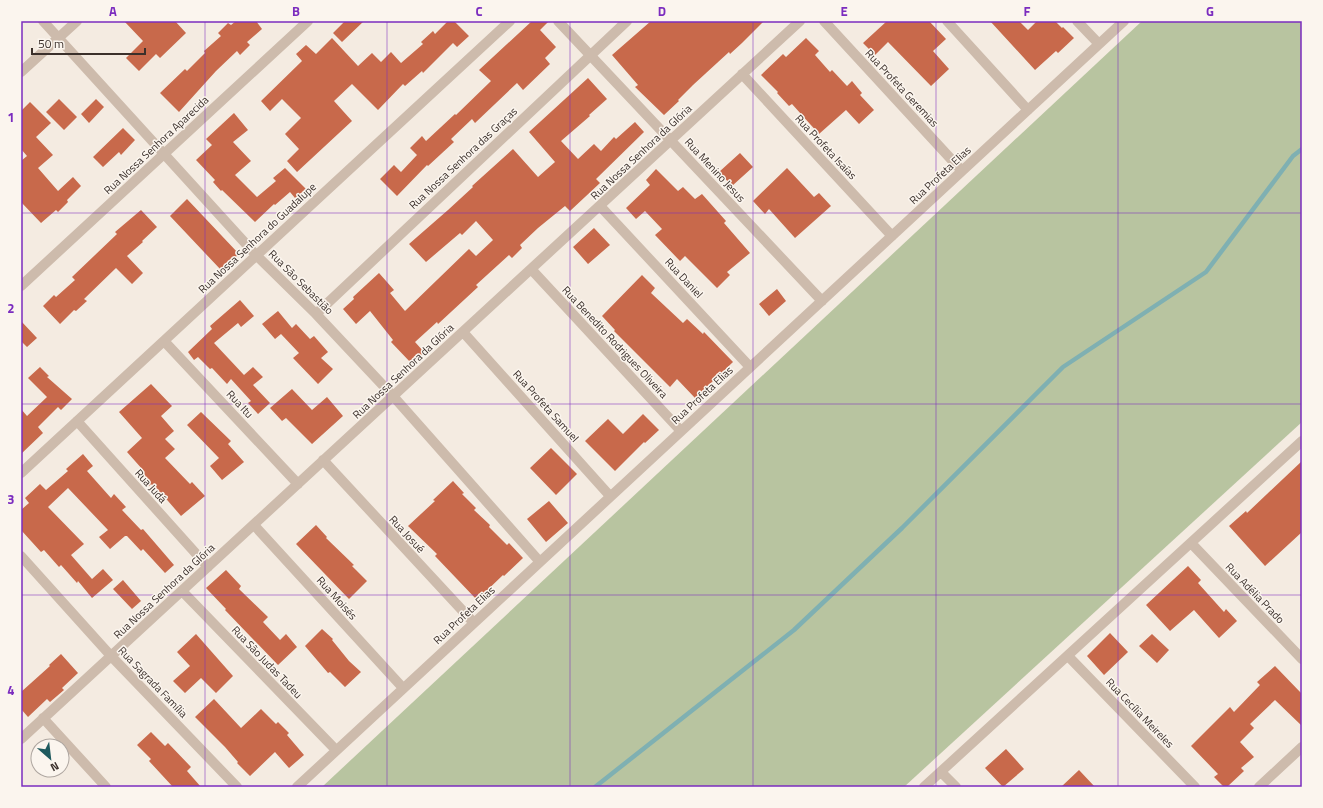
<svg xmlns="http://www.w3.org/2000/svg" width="1323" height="808" font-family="'Titillium Web',sans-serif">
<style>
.green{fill:#b8c4a0}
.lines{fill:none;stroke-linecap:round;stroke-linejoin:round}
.stream{stroke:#7fb0b2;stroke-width:4.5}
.building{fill:#c8694b}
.street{stroke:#cdbbac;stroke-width:10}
.grid{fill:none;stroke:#7b2cbf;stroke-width:1;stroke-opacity:0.55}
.labels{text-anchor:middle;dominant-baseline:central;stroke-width:3;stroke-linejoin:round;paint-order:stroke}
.street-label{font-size:11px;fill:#3b302b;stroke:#fbf5ee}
.neatline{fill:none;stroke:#7b2cbf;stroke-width:1.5}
.grid-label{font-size:13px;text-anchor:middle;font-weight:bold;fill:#7b2cbf}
</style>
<rect width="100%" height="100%" fill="#f4ebe1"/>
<!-- green -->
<path class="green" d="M1142,21H1302V422L904,787H322Z"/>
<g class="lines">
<!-- stream -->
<path class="stream" d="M595,787L794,630L902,528L1063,367L1206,272L1293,156L1302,149"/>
</g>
<!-- building -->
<path class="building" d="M124,21H175L186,33L160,58L156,54L139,71L126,58L143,41Z
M236,21H256L262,29L247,42L250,45L240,55L237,51L216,71L179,112L160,93L185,69L187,71L205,53L204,51L221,36L218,33L228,23L231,25Z
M345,21H364L342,42L333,33Z
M448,21H454L469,36L457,47L453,43L423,73L422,71L405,86L403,84L378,110L352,84L334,101L352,121L297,172L287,161L299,149L285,134L301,118L282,99L270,111L261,101L302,61L296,54L306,45L316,54L332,38L358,66L372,53L381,62L391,52L401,63L423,44L421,42L433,31L435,34Z
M532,21H549L540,30L556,47L545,58L550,64L523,90L517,83L475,123L472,119L451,139L454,142L428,166L427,165L397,196L380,179L394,165L401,172L417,155L410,148L422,136L426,141L455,114L456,115L491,81L479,70Z
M651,21H764L742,43L730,54L729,52L693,85L678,100L679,101L664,115L635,87L638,85L612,55Z
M887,21H929L946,39L933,51L949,69L931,86L888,42L875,55L863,43Z
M990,21H1019L1028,30L1037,21H1055L1062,28L1063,27L1074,38L1058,53L1056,51L1035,70Z
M806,38L819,51L815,55L830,72L832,70L847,86L852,81L862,93L860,95L874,110L859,124L846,110L819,134L792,104L789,106L777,93L778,92L761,75L783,54L786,57Z
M588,78L607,99L589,115L590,116L561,141L578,159L594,144L601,151L614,137L616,139L635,122L644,132L596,179L600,183L570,211L565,206L538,228L520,245L522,248L512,258L509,255L476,285L478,287L438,324L437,322L415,342L424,352L412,364L391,342L393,340L370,311L356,324L343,309L354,299L353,297L379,273L394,290L390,293L405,311L469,249L476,256L493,240L476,221L462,235L460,233L426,262L409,244L448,210L473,187L472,186L513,149L538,177L555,162L529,132Z
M59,99L77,117L64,130L46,112Z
M96,99L104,107L89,123L81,114Z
M30,102L51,123L36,137L53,155L38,168L58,191L73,177L81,186L67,200L68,202L58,212L56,210L41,223L21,202V161L27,156L21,149V111Z
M234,113L248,130L233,142L251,161L235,175L257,197L276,181L273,178L285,168L306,189L295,198L290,192L275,205L274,204L255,222L222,190L221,191L213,182L215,180L196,160L212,145L206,139Z
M123,128L135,140L121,155L119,152L103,167L93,157Z
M740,153L753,167L732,186L719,172Z
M787,168L814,197L819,193L831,206L795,238L769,209L765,214L753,201Z
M656,169L678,191L683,187L695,199L702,194L726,221L724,223L750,253L727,272L730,275L717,288L685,256L680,261L655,235L662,229L645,211L636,219L626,208L650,185L646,180Z
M187,199L239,254L221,270L170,216Z
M141,210L157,227L142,241L143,242L127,256L143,273L132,284L116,268L84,299L87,301L76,311L74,310L60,324L43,306L54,295L56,297L75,280L72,277L117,234L115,232Z
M594,228L610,245L588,264L573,247Z
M642,275L655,288L651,293L683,323L687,319L703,334L704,332L733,362L695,398L677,379L670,387L614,331L615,330L602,316Z
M777,289L786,301L769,316L759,304Z
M240,300L254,316L241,327L238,323L214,343L244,375L253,367L263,377L253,385L270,403L258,414L248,403L251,401L231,379L227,384L212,368L210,369L198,357L194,360L188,352L212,329L210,326Z
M278,311L292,328L296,324L310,339L314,336L328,352L321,358L333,369L318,384L293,358L299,353L281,334L275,339L262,324Z
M21,321L37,338L27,347L21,341Z
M40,367L49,376L47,377L72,399L61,410L58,407L38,427L43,433L21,454V409L27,416L47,397L28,378Z
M151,384L172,406L161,416L174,431L165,439L175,449L165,458L190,484L192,482L205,496L181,516L162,494L161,495L151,484L149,486L139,474L143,470L127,452L142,438L119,412Z
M292,389L312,410L327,397L343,416L312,444L286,418L282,421L270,408Z
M201,412L231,441L228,444L244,462L222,480L210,466L219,458L187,425Z
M643,414L659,430L645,443L644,442L615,471L585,441L608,419L623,434Z
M551,448L577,474L556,495L530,468Z
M83,454L93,466L87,471L111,498L114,494L126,507L122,510L141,530L143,529L174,565L165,573L143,549L141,551L127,536H125L110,549L99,537L108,530L68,488L48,507L84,544L71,555L92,579L103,569L113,580L92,598L78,581L77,583L61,565L59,567L44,550L41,552L21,530V510L29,503L25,498L40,484L46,490L68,471L66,469Z
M1302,461V532L1265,566L1229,526L1246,511L1247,513Z
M453,481L464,493L462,494L476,508L474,510L490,525L489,527L507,545L509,543L523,558L504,576L503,575L477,600L435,556L437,554L408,526L435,501L433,500Z
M549,501L568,523L546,542L527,519Z
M316,525L327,537L326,538L354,565L352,566L367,581L349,599L296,544Z
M1188,566L1201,580L1198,583L1224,612L1226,609L1237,621L1219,638L1194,610L1170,631L1146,605Z
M226,570L241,586L239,589L268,617L263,622L280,640L286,634L297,647L278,665L225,610L226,609L206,588Z
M123,580L141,601L132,609L113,589Z
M322,629L333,639L332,640L349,661L361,672L345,687L330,672L328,673L305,646Z
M1110,633L1128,652L1104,675L1087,656Z
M196,634L233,676L216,693L201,678L185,693L173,681L190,666L177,652Z
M1152,634L1169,650L1157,663L1139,646Z
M61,654L78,673L62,688L64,690L50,702L47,699L28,717L21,709V692L50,666L49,665Z
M1275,666L1302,694V726L1275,700L1250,724L1254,728L1240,742L1254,757L1241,768L1244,771L1227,787H1224L1214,777L1218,774L1191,746L1230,707L1234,712L1260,685L1257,682Z
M214,699L241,728L261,709L276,724L278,722L289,733L287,735L304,755L289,768L275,752L250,776L237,763L238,762L225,747L195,717Z
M151,732L165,746L168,743L191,767L187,771L201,787H173L149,761L151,759L137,745Z
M1006,749L1024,769L1003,787L985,768Z
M1079,770L1095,787H1061Z"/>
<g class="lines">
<!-- street -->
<path class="street" d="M43,21L256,255L316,314L393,396L540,562
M558,21L822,301
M824,21L962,171
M947,21L1028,110
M1077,21L1099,44
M21,72L77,21
M742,74L892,236
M600,206L750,367
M531,269L681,431
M21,286L308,21
M316,314L627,21
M463,332L610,496
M164,341L298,484
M77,421L208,567
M323,460L474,623
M21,473L510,21
M254,525L403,688
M1191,543L1302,659
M21,556L111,656L237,787
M182,591L336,750
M1068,656L1195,787
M43,718L106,787
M21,739L800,21
M941,772L956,787
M297,787L1124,21
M924,787L1302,441
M1259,787L1302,747"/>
</g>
<!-- grid -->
<path class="grid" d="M205,21V787M387,21V787M570,21V787M753,21V787M936,21V787M1118,21V787M21,213H1302M21,404H1302M21,595H1302"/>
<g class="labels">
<!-- street labels -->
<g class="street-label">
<text transform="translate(902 88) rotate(47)">Rua Profeta Geremias</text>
<text transform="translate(156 145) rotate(-43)">Rua Nossa Senhora Aparecida</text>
<text transform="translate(826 147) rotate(47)">Rua Profeta Isaías</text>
<text transform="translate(641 152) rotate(-43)">Rua Nossa Senhora da Glória</text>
<text transform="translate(463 158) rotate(-43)">Rua Nossa Senhora das Graças</text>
<text transform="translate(715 170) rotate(47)">Rua Menino Jesus</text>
<text transform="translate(940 175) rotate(-43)">Rua Profeta Elias</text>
<text transform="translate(257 238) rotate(-43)">Rua Nossa Senhora do Guadalupe</text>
<text transform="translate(684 278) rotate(47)">Rua Daniel</text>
<text transform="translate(301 282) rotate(45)">Rua São Sebastião</text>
<text transform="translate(615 342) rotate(47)">Rua Benedito Rodrigues Oliveira</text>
<text transform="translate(403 371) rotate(-43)">Rua Nossa Senhora da Glória</text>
<text transform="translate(702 395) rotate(-43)">Rua Profeta Elias</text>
<text transform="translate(240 404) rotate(47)">Rua Itu</text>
<text transform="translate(546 406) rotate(48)">Rua Profeta Samuel</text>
<text transform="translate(151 486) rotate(48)">Rua Judá</text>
<text transform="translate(407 534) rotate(47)">Rua Josué</text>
<text transform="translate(164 591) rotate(-43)">Rua Nossa Senhora da Glória</text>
<text transform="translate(1255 593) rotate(46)">Rua Adélia Prado</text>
<text transform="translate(337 598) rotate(48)">Rua Moisés</text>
<text transform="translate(464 615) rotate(-43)">Rua Profeta Elias</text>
<text transform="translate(267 662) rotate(46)">Rua São Judas Tadeu</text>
<text transform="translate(153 682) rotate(46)">Rua Sagrada Família</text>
<text transform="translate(1140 713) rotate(46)">Rua Cecília Meireles</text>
</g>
</g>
<!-- border -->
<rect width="1323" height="808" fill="none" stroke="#fbf5ee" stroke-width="44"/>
<!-- north arrow -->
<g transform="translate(50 758) rotate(152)"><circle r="19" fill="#fbf5ee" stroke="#aea6a0"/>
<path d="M0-3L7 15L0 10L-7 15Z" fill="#1f5a5e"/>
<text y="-6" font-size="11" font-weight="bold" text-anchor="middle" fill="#3b302b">N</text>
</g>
<!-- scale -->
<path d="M32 48v6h113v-6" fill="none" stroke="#3b302b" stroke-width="2"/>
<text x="38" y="48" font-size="12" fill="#3b302b" stroke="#fbf5ee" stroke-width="3" paint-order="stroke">50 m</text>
<rect x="22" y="22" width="1279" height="764" class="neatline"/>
<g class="grid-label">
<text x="113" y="16">A</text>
<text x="296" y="16">B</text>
<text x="479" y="16">C</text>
<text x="662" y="16">D</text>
<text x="844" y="16">E</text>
<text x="1027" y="16">F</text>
<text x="1210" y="16">G</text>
<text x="11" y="122">1</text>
<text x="11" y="313">2</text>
<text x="11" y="504">3</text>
<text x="11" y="695">4</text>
</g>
</svg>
